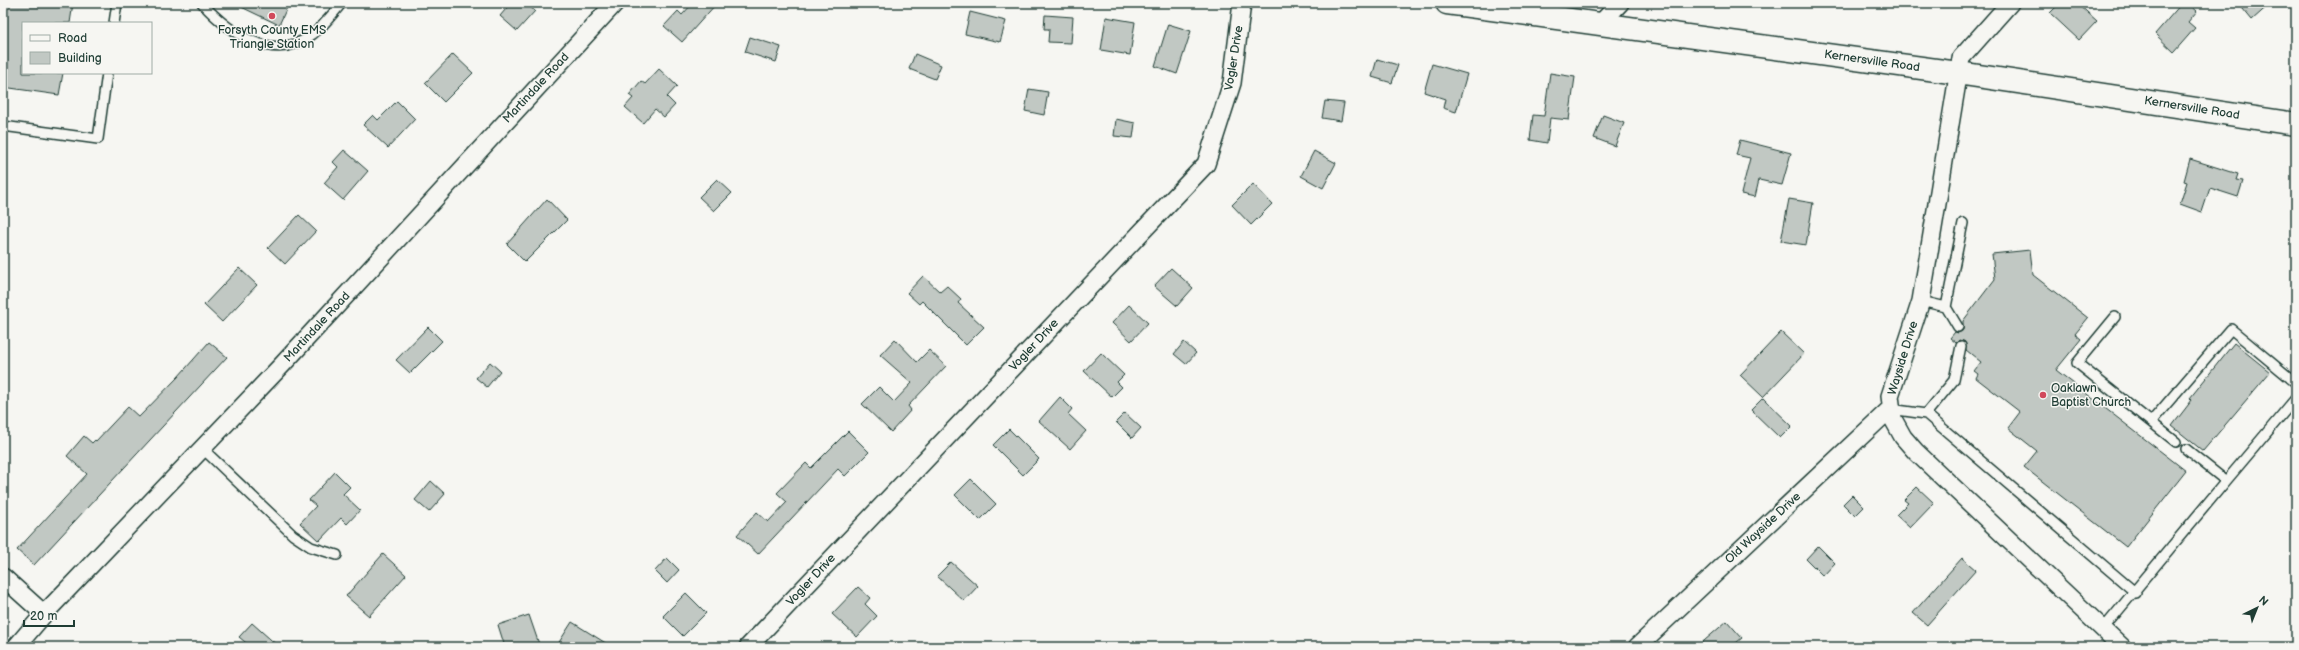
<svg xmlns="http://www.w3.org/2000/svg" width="2299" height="650" font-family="'Balsamiq Sans',sans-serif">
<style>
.building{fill:#c1c8c3;stroke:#1f3d34}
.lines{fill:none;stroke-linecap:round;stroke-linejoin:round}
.lane-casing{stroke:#1f3d34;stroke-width:12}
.street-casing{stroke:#1f3d34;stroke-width:20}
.primary-casing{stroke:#1f3d34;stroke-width:25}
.lane{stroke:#f6f6f2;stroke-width:9}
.street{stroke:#f6f6f2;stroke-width:17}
.primary{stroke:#f6f6f2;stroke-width:22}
.poi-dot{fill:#d1495b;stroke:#f6f6f2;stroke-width:1.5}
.labels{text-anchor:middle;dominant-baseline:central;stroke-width:3;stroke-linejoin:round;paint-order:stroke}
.poi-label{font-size:12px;fill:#1f3d34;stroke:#f6f6f2}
.street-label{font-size:12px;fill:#1f3d34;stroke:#f6f6f2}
</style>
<rect width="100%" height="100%" fill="#f6f6f2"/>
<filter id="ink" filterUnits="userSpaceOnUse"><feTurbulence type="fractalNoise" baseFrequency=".025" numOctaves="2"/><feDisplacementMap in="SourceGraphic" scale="8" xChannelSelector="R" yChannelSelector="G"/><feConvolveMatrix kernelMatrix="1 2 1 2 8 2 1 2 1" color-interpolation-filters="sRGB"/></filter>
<g filter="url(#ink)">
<!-- building -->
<path class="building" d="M3,3H73L70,23H23V73H63L59,95L3,87Z
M233,3H289L279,25Z
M511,3H525L535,11L517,31L500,16Z
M693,3H717L682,42L664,26L678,11L682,15Z
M2060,3H2077L2097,21L2079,40L2050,13Z
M2182,3H2188L2197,11L2188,22L2195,28L2174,52L2155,34Z
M2238,3H2271L2252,20Z
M970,12L1006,21L1000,42L965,34Z
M1045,15L1073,17L1071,43L1048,42L1049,29H1044Z
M1106,17L1135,22L1130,55L1101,50Z
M1168,24L1191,31L1177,74L1155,66Z
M750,37L781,47L776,62L745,52Z
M453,54L473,73L444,102L425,83Z
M915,54L941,65L935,79L909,69Z
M1377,59L1398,65L1392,83L1372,77Z
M1432,64L1467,74L1456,112L1443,108L1445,99L1424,92Z
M659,69L677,86L667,97L675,105L664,117L655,109L643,123L625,107L633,98L629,95L641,81L645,84Z
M1550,73L1575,77L1569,120L1550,118L1547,143L1530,140L1533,115L1544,116Z
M1029,89L1048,92L1044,115L1025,111Z
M397,101L415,119L388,148L363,125L373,115L378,120Z
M1325,101L1344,103L1341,121L1322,118Z
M1603,115L1624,123L1615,146L1594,138Z
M1116,119L1135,123L1133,138L1114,136Z
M1740,140L1791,153L1782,185L1759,180L1755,197L1741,194L1750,158L1736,155Z
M344,150L368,171L343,200L324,183L338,167L333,162Z
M1314,151L1336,163L1323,188L1301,176Z
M2190,159L2238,174L2236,180L2243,181L2238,197L2210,188L2202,212L2180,204L2187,182L2184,181Z
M717,179L732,193L714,211L699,197Z
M1253,184L1272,204L1251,225L1232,205Z
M547,199L567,220L525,262L507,244Z
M1789,199L1813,203L1806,245L1781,241Z
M299,215L316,231L285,264L268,248Z
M2030,250L2033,275L2088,318L2075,334L2081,339L2056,370L2186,471L2126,547L2024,467L2037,451L2008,428L2020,412L1976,378L1978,374L1974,371L1981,362L1966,350L1965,342L1959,340L1956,343L1950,338L1955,332L1958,333L1963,330V321L1995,279L1992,254Z
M239,268L257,285L222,322L204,305Z
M1171,268L1193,288L1177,306L1154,286Z
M923,276L940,292L947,286L961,299L958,303L984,327L966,345L922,301L919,304L907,293Z
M1129,305L1148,323L1131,341L1112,323Z
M428,327L442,341L410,373L396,360Z
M1781,332L1804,354L1763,397L1740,375Z
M895,339L917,362L929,350L946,366L908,406L911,410L891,432L862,404L879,387L894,402L912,383L880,355Z
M209,342L227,357L34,565L17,550L87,474L67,456L84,436L92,443L95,440L96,441L128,407L139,417L178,377Z
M1184,342L1196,353L1186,364L1174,354Z
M2234,343L2270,372L2203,451L2172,426L2192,400L2190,398Z
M1101,353L1124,375L1117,382L1122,387L1112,397L1084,371Z
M490,362L500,371L487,387L476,378Z
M1060,397L1072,409L1068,414L1086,431L1070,449L1039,421Z
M1763,398L1792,426L1780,438L1751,410Z
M1125,413L1141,428L1132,438L1116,422Z
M1009,429L1039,459L1023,475L993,445Z
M848,431L869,452L845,476L838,469L758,554L737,535L757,512L768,522L787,502L777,493L806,463L811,468Z
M335,472L350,487L343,494L360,510L347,524L341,518L319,541L300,523L316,506L309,500Z
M971,479L996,504L980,520L955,495Z
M431,481L445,494L429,512L415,500Z
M1917,487L1934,503L1910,528L1896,515L1908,503L1904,500Z
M1852,495L1864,507L1855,516L1843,504Z
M1818,546L1835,563L1823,576L1806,559Z
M383,554L406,575L369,616L346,596Z
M667,558L679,570L667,583L655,571Z
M1962,558L1976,570L1927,625L1913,613Z
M951,562L978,586L964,601L937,576Z
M858,587L870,598L865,604L877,616L857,637L832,614Z
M686,593L706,613L683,636L663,616Z
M529,615L540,647H505L498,625Z
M1727,621L1742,638L1731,647H1697Z
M572,622L612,647H556Z
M252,623L279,647H251L239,637Z"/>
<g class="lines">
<defs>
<path id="lane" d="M202,3C229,33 274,65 313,34C324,26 333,13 342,3
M114,23L117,3
M3,126L98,139L107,73
M1921,301L1946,307L1958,327
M1946,307L1963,223
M2115,317L2077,363L2176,442
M1890,409L1926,414L1954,380L1961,346
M1926,414L2136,593
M2151,422L2231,329L2296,383
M202,448L293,535L311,547L337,555
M2186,449L2226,481L2296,398
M2103,629L2226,481"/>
<path id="street" d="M2010,3L1961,58L1921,301L1890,396L1893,419L1903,437L1916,452L2122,647
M1600,24L1620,3
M3,577L44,614
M16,647L44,614L282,365L615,3
M748,647L1206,164L1232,83L1242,3
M1637,647L1890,409"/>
<path id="primary" d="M1447,3L1958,73L2296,124"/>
</defs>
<!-- lane casing -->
<use href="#lane" class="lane-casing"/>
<!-- street casing -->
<use href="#street" class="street-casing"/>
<!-- primary casing -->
<use href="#primary" class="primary-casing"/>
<!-- lane -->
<use href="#lane" class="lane"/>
<!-- street -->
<use href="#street" class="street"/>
<!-- primary -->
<use href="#primary" class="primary"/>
</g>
</g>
<!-- markers -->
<g class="poi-dot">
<circle cx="272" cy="16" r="4"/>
<circle cx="2043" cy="395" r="4"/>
</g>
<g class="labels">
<!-- poi labels -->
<g class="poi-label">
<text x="272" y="30">Forsyth County EMS<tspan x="272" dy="14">Triangle Station</tspan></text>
<text x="2051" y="388" text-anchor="start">Oaklawn<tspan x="2051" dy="14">Baptist Church</tspan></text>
</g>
<!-- street labels -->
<g class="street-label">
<text transform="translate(1234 58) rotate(-81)">Vogler Drive</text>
<text transform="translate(1872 61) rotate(8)">Kernersville Road</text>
<text transform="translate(536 88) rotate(-47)">Martindale Road</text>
<text transform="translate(2192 108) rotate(9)">Kernersville Road</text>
<text transform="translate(317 327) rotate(-47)">Martindale Road</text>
<text transform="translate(1034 345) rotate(-47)">Vogler Drive</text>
<text transform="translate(1903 358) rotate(-73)">Wayside Drive</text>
<text transform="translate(1763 528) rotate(-43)">Old Wayside Drive</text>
<text transform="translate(811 580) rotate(-47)">Vogler Drive</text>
</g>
</g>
<!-- margin -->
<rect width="2299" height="650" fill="none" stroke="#f6f6f2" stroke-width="16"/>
<rect x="8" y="8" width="2283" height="634" fill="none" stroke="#1f3d34" stroke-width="1.5" filter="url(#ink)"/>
<!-- legend -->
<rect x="22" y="22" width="130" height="52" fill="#f6f6f2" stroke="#a0aca6"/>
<rect x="30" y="35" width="20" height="6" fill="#f6f6f2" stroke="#a0aca6"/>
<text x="58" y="42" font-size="12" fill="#1f3d34">Road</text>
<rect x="30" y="52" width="20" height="12" fill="#c1c8c3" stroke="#a0aca6"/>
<text x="58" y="62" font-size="12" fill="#1f3d34">Building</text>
<!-- north arrow -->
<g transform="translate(2257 608) rotate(43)" stroke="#f6f6f2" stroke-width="3" paint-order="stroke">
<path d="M0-3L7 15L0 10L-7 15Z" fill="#1f3d34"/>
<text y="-6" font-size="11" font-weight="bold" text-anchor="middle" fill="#1f3d34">N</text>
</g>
<!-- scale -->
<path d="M24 620v6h50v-6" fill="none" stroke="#1f3d34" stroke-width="2"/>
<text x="30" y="620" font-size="12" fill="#1f3d34" stroke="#f6f6f2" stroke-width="3" paint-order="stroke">20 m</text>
</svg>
